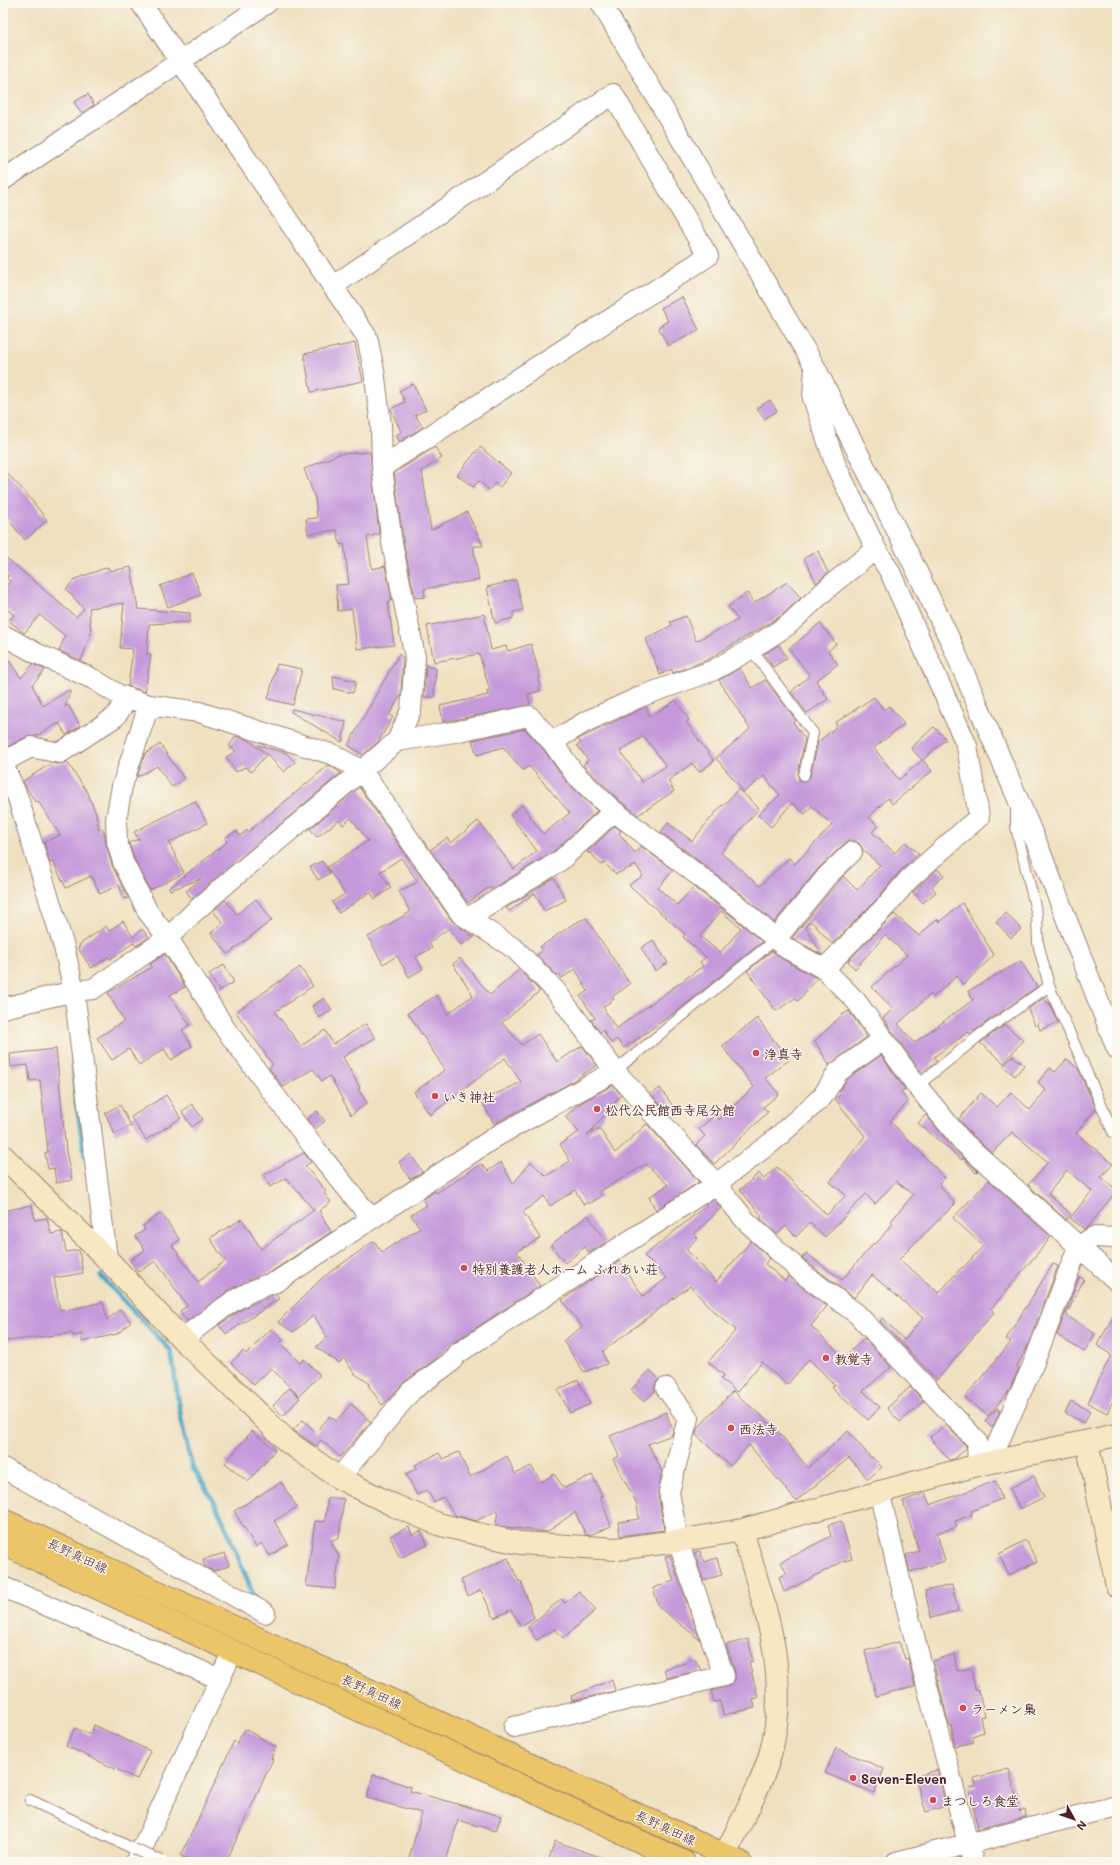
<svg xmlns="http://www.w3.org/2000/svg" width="1120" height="1865" font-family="Mali,'Klee One',sans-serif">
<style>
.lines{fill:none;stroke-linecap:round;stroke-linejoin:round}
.stream{stroke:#48a7c7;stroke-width:5}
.building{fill:#c49adb;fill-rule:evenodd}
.lane-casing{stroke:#9c8075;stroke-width:12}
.street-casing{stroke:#9c8075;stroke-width:22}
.secondary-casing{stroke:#9c8075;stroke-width:24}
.primary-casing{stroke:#9c8075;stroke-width:24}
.highway-casing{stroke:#9c8075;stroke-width:24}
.lane{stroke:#fff;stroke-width:10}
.street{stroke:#fff;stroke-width:20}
.secondary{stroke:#f7e8c3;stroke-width:22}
.primary{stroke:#eac669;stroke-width:22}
.highway{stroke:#eac669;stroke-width:22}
.lane-bridge-casing{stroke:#9c8075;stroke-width:12;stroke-linecap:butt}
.lane-bridge{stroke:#fff;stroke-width:10}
.poi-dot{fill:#d1495b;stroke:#fbf7ec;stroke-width:1.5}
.labels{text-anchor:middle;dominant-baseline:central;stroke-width:3;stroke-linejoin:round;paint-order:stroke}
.poi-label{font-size:13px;font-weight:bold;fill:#4a1f2b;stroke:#fbf7ec;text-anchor:start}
.street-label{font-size:13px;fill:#4a1f2b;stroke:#fbf7ec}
</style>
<rect width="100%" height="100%" fill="#fbf7ec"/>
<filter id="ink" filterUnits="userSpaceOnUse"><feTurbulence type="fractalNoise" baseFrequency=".025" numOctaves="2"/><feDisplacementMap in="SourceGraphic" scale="8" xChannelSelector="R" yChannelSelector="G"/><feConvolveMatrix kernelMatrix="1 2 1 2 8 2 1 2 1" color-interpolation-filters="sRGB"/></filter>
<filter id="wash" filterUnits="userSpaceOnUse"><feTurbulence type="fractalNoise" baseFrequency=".012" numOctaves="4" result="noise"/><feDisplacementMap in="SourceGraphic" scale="16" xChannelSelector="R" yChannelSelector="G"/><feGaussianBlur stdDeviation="0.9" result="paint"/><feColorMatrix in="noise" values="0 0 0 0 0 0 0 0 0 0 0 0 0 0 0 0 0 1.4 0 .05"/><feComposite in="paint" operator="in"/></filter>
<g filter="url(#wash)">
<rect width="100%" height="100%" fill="#efe0bf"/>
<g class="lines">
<!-- stream -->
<path class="stream" d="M5,792L18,830
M73,1059L75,1094L85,1156
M101,1276L171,1351L182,1425L192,1466L213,1500L226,1527L255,1599"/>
</g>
<g id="blocks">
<!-- building -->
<path class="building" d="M88,94L94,105L81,113L74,102Z
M682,297L699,330L668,346L658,327L668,321L661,308Z
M355,343L363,381L349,384V385L311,392L304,354Z
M413,384L426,410L415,415L423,427L400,442L396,435L401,432L391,409L405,402L399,391Z
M770,400L777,411L764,419L757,408Z
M435,447L442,458L422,471L431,530L467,512L483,546H473L479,580L424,589L425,597L415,598L403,541L394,473Z
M480,447L511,473L500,487L495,483L489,490L479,481L473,487L457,475Z
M370,452L379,534L367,537L372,569L385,566L392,600L388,601L394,645L357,649L352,609L338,611L336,585L349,584L344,544L340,545L337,530L308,534L306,519L317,518L315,498L304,469L339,454Z
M3,469L25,492L47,520L25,540L3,514Z
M818,551L828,573L816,583L804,558Z
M3,555L76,617L84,609L66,589L75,579L108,567L110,571L131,567L138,609L190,613V622L149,624L147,654H151L145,692L128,686L133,649L120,648L124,603L89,608L91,633L81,661L59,651L65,636L40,615L24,633L9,621L14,615L3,606V590L10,581L6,578L8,576L3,571Z
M192,573L201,595L168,607L160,586Z
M516,580L523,610L513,612V618L495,623L487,587Z
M787,582L801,598L781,616L707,660L673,673L671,669L660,675L646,639L672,625L670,622L686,616L696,641L738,620L728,607L747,593L754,603Z
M484,614L491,650L506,646L508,651L531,644L540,677L538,678L540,691L528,694L530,705L443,722L440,706L488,695L487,691H490L479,654L434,662L427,626Z
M820,623L836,644L828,651L838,664L816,681L828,699L807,713L791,692L810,675L789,649Z
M779,645L787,658L773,667L764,654Z
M3,652L21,678L33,664L45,670L32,685L43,706L71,689L65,707L68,705L80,726L66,735L59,723L36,736L26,737L3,749Z
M399,654L403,658L401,695L389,715L393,717L378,742L363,755L348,745Z
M277,664L302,669L293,705L268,699Z
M426,665L436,669L434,697H424Z
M740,668L752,688L765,680L796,720L793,722L805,739L798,774L799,780L802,781H806L810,777L818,742L837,726L835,723L874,697L884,710L889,706L904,724L874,748L899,780L922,760L911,748L934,727L946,739L923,760L932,771L892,804L888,798L869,817L878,826L872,832L895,853L905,842L919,854L900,871L878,898L832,944L811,921L805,926L822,955L792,938L843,876L857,890L880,865L863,850L860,844L855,841H847L818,869L774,923L745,897L661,832L668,823L692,841L722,805L723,806L738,789L759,808L721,853L760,886L789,858L795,864L832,825L812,806L805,814L792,803L771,827L758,815L780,795L764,776L744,792L716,758L750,729L719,680Z
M333,676L356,681L353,693L334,689Z
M676,700L689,720L686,722L714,761L699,772L692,763L668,781L674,791L638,815L618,799L583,765L588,760L577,745L581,743L578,739L646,707L650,717ZM644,736L666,766L642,782L620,751Z
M292,709L346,722L342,742L291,712Z
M525,729L543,749L566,781L597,811L554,851L492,889L491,886L468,903L430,850L447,838L451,843L478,821L514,869L537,851L510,815L522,805L543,834L570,813L529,766L523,770L503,747L477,755L472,740Z
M236,736L249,740L266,755L251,772L245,767L236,772L226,757L236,751L229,746Z
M160,744L184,779L172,787L157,766L137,777L145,754Z
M258,745L286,753L295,762L284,772Z
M67,762L88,793L96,814L99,830L102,828L105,835L106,845L112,865L128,898L125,899L119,885L100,894L91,876L66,888L53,862L50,863L44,842L60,835L38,801L35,802L23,781L52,763L58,764Z
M329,765L341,773L192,899L186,891L201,879L170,890L169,888L227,842L225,838L237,831L240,836L247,830L248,832Z
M359,787L452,921L474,937L461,945L449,928L429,943L432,948L416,957L423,969L409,977L397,956L383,964L368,937L410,912L399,891L418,882L401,858L380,872L391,888L375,899L370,892L339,913L332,902L345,894L327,867L368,841L351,818L343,825L339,820L317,837L310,829Z
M195,801L207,823L169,843L184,873L150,890L134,858L129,843L139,839L134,832Z
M615,826L621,831L619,833L635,853L641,846L673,870L658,888L677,905L694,887L731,915L762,942L680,1009L624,1048L617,1039L611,1043L603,1030L600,1032L591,1020L595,1018L580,996L588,991L575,969L562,978L559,974L557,976L537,955L543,950L540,947L573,924L586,918L630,984L612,997L614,999L603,1007L616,1029L703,966L700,962L706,957L683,937L685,934L629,885L643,876L636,865L616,874L604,863L601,865L590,852L589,854L587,852ZM721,911L741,928L720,953L700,936Z
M322,861L330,873L318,880L310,867Z
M937,869L944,875L932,887L936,892L923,903L913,892Z
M554,878L566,900L544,911L535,893L509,911L506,908Z
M256,899L272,920L228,954L211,933L223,923L213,911L225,900L237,914Z
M962,903L994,955L963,985L957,976L933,997L931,994L898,1024L914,1043L973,1000L968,991L1021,961L1037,987L970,1034L968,1032L934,1057L937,1060L922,1073L883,1018L893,1009L872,987L907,955L885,935L855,969L848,961L894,914L919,936L937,919L940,922Z
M1006,913L1021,929L1011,938L996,922Z
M123,921L133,937L142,929L149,937L136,946L133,943L110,959L108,957L91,968L78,948L80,947L79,945L106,926L109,931Z
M653,940L668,963L655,971L641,948Z
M772,951L780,958L817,978L798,1001L795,998L776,1011L747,971Z
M165,954L185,987L170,995L190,1025L182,1030L192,1046L171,1060L164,1049L139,1065L129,1049L112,1060L97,1038L124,1021L108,993L152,967L150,964Z
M460,958L490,995L519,970L540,991L502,1023L522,1045L538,1034L557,1062L582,1046L597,1065L568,1084L494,1124L482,1101L521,1082L505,1058L430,1115L414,1092L445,1070L408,1013L437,995L448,1014L473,995L453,964Z
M224,965L234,982L219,991L209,974Z
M300,967L313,986L275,1012L301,1046L325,1030L333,1044L366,1024L375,1038L343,1057L360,1088L358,1089L367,1103L351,1115L330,1076L322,1081L313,1069L283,1087L269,1068L273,1065L236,1012Z
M324,998L332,1010L319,1018L312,1006Z
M1044,998L1047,1003H1049L1058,1023L1040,1030L1038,1023L1035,1026L1028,1009Z
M849,1011L867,1037L829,1065L815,1041L842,1015Z
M757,1018L789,1060L765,1078L779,1094L763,1107L768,1112L714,1164L696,1145L705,1136L699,1129L715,1115L719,1120L754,1087L722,1046Z
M1005,1025L1023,1040L1004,1063L980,1043Z
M56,1049L66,1151L72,1180L56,1183L54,1168L48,1169L45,1153L48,1152L40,1080L30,1081L28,1065L11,1067L10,1054Z
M881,1055L905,1089L901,1092L908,1102L890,1121L945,1178L939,1184L955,1204L899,1259L939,1293L962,1267L963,1268L983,1246L953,1218L989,1180L1051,1237L991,1309L994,1312L937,1380L880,1321L883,1318L904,1340L923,1318L872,1275L854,1298L802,1258L806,1253L842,1280L874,1243L876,1244L893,1223L891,1221L913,1195L896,1181L875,1204L866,1194L825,1237L810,1222L796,1237L786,1226L777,1234L760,1218L762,1216L740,1190L759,1173L764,1179L777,1167L827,1215L846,1195L830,1182L865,1136L835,1099L841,1094L839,1092L846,1080Z
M1013,1056L1024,1065L1015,1076L1003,1066Z
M1067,1059L1078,1069L1096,1109L1076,1133L1113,1164L1101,1177L1117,1190L1088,1227L1084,1229L1070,1218L1092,1191L1067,1170L1048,1194L1071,1214L1066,1220L1028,1185L1048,1162L1012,1132L992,1153L970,1133L959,1119L981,1093L997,1107L1011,1092L1030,1110L1046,1090L1038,1082L1050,1068L1055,1072Z
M613,1085L621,1095L587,1136L599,1128L615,1153L647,1124L699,1182L656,1210L649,1197L668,1185L646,1164L599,1192L602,1196L589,1204L587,1202L584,1205L575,1190L550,1206L544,1196L523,1212L540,1238L517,1252L540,1286L451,1344L443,1354L404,1382L388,1400L382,1405L368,1385L370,1384L354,1373L344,1358L339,1363L316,1347L327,1337L314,1315L293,1332L278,1322L322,1278L374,1241L382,1252L420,1228L411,1215L427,1205L423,1199L435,1191L436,1193L482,1164L488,1171L501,1162L513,1184L531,1162L546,1176L570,1161L560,1144L579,1132L565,1117L579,1104Z
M660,1088L673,1106L666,1111L651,1094Z
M166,1095L181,1118L146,1140L131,1117Z
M192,1104L203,1119L192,1127L182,1112Z
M120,1105L131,1126L115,1134L105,1113Z
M317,1111L325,1121L315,1129L307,1119Z
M926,1115L953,1148L978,1171L976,1173L963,1158L962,1160L918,1123Z
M304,1153L311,1162L305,1166L326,1191L324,1193L331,1202L319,1211L331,1232L271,1272L232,1288L187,1321L180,1311L187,1306L156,1261L138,1272L130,1260L145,1250L135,1236L145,1230L143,1226L161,1213L180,1240L172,1245L198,1282L225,1261L210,1238L242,1219L261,1249L314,1210L286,1178L270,1187L264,1175Z
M411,1154L422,1172L410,1179L399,1162Z
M714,1199L721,1208L694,1234L698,1238L686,1249L716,1282L751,1241L769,1258L765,1264L785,1281L788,1276L827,1306L811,1326L844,1358L864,1338L891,1367L863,1391L880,1407L868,1420L844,1398L842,1399L832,1386L835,1385L809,1359L787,1385L762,1362L737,1392L721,1379L724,1375L708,1362L736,1330L711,1309L690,1286L603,1351L607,1364L584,1372L563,1341L582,1327L562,1300L619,1261L643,1296L667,1278L644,1256Z
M32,1205L35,1220L47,1218L51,1234L62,1232L66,1252L79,1250L83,1273L54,1278L60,1310L64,1309V1311L103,1302L107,1320L120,1309L131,1322L117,1334L82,1342V1334L73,1336L72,1333L7,1341L3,1317V1211Z
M588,1215L606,1242L589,1253L585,1247L565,1263L551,1245Z
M1053,1264L1058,1266L1026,1350L1017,1366L1019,1368L1009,1391L988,1416L965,1397L1011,1342L1006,1339Z
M1079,1277L1084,1279L1066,1315L1095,1334L1084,1352L1057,1335Z
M275,1294L279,1299L226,1334L219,1325L244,1308Z
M1117,1311V1393L1107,1413L1088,1403L1111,1355L1097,1345Z
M271,1329L283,1340L280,1343L300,1363L304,1359L320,1375L299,1396L271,1368L254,1385L231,1363L243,1351L246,1354Z
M650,1370L659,1379L655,1384V1391L644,1402L631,1390Z
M578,1380L590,1404L570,1413L558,1390Z
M910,1387L924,1401L900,1422L887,1408Z
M289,1388L300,1398L283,1416L273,1406Z
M733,1391L776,1429L808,1468L848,1431L871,1458L872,1457L882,1467L868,1479L849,1458L796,1501L749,1445L730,1466L696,1435L697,1429Z
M1071,1401L1090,1411L1084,1423L1065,1413Z
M351,1404L371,1422L340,1457L321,1440L316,1446L293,1430L303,1420L316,1432L330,1416L336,1421Z
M997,1408L1000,1410L992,1428L985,1421Z
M666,1412L673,1431L672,1435L648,1444L662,1471L658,1494L664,1530L620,1536L618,1522L639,1519L637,1504L613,1459L619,1456L610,1436Z
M946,1425L966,1446V1449L954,1459L949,1460L930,1437Z
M252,1431L275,1450L248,1482L225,1463Z
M459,1452L470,1477L507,1456L515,1474L531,1466L541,1482L554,1474L564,1488L592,1475L602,1496H600L611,1526L590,1535H586L575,1512L547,1532L498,1526L496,1525L498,1510L476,1521L455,1515L443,1497L434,1502L427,1490L417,1495L406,1474L417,1468L415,1465L439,1453L443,1459Z
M1034,1476L1044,1497L1020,1509L1010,1488Z
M995,1481L1002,1499L971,1511L972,1515L955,1521L957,1527L937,1533L945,1561L910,1572L906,1555L919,1551L903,1501L925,1493L930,1505Z
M281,1482L297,1507L274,1521L288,1544L270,1556L262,1543L256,1547L234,1511Z
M328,1497L344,1499L339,1537L331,1541L339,1557L335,1589L306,1586L315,1521L325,1522Z
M841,1521L852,1559L842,1562L784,1592L779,1577L787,1574L781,1562L831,1536L828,1525Z
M409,1527L412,1535L421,1531L428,1545L400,1558L390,1536Z
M1026,1540L1037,1562L1009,1575L999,1554Z
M700,1551L704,1562L717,1558L722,1575L703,1580L694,1553Z
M225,1553L229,1566L213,1571L205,1567L203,1559Z
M670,1555L700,1640L659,1607L653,1588L674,1581L665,1557Z
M508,1558L519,1582L521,1581L534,1618L521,1626L511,1610L494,1618L481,1590L468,1596L461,1580Z
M952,1585L958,1611L931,1618L925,1591Z
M579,1591L596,1610L563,1638L555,1629L537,1640L528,1627L561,1599L565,1603Z
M748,1639L753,1661L749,1662L758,1698L753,1699L755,1708L723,1715L720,1701L714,1702L711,1691L727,1687L732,1684L735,1679V1672L726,1645Z
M899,1642L905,1659L908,1658L915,1686L876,1696L865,1651Z
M954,1654L957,1671L971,1668L975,1689H978L985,1716L980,1717L983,1732L972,1736L974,1742L955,1746L951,1725H949L933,1661Z
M694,1658L701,1670L667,1678L664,1669L686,1663Z
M612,1680L615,1691L572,1701L571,1696Z
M94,1725L150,1751L137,1779L66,1746L75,1728L90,1735Z
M245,1729L276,1747L271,1758L273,1759L226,1862H195L181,1856L234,1741L237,1743Z
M836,1748L884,1769L874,1793L825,1773Z
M1009,1769L1020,1812L1025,1810L1026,1817L978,1829L969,1788L976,1786L974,1778Z
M937,1770L946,1806L926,1812L915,1777Z
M373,1774L411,1787L410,1791L501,1816L496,1831L458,1820L446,1862H408L422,1813L367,1798Z
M555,1841L608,1860L607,1862H548Z"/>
</g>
</g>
<g filter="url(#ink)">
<use href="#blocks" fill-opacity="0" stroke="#9c8075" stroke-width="1"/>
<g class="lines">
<defs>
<path id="lane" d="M751,649L813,733L804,775
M1049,986L1113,1132
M615,1071L776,939
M917,1086L981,1034L1049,986L1038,943L1037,915L1016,827V806
M30,1800L134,1849"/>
<path id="street" d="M601,3L815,367L910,557L951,642L1040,851L1117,1049
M3,180L267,3
M333,286L613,94L708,256L382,467
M815,367L813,398L836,466L876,549L890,572L967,746L979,817L909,879L886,906L824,969
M3,635L36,653L93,679L119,695L149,705L199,712L334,755L362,771L461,914L515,949L555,990L615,1071L716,1184L746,1221L803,1274L857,1314L977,1441L978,1465
M149,705L122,786L116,820L117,842L123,862L148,912L168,938L226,1030L312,1145L371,1218
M397,741L454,732L529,716L552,742L574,773L610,808L738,906L786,948L824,969L856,1001L917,1086L962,1141L1117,1281
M552,742L585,722L642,696L712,671L751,649L788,625L831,585L876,549
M3,762L31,747L60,753L115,717L128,698
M3,764L18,798L64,947L74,991L107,1259
M468,918L561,860L614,811
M776,939L827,876L852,852
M3,1008L74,991L93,989L168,938L193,913L232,879L397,741L411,710L415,657L392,543L382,467L381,425L374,370L367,337L141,3
M182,1339C212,1317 240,1291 276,1282L497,1136L615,1071
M989,1463L1033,1365L1078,1247L1093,1237L1117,1238
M3,1468L265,1613
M339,1478L411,1391L451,1362L457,1354L716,1184L772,1142L822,1097L838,1072L884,1039
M879,1491L908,1613L973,1862
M3,1587L220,1679L232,1652
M514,1727L724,1676L678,1541L669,1492L688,1418L666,1388
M136,1862L220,1679
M896,1862L1117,1806"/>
<path id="secondary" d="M3,1156L107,1259L182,1339L288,1442L339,1478L393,1505L438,1524L482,1535L520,1543L617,1549L678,1541L742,1530L978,1465L1117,1435
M1087,1442L1117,1586
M725,1855C740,1823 760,1789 770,1755C792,1675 764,1606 742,1530"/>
<path id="primary" d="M3,1520L740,1862
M3,1544L684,1862"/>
<path id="highway" d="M715,1862L725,1855"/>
</defs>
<!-- lane casing -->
<use href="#lane" class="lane-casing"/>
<!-- street casing -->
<use href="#street" class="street-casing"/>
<!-- secondary casing -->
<use href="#secondary" class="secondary-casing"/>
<!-- primary casing -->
<use href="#primary" class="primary-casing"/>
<!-- highway casing -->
<use href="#highway" class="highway-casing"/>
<!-- lane -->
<use href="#lane" class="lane"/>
<!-- street -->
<use href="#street" class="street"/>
<!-- secondary -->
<use href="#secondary" class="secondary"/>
<!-- primary -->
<use href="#primary" class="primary"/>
<!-- highway -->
<use href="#highway" class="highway"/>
<defs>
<path id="lane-bridge" d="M134,1849L162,1861"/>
</defs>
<!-- lane-bridge casing -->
<use href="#lane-bridge" class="lane-bridge-casing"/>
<!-- lane-bridge -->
<use href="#lane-bridge" class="lane-bridge"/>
</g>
</g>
<!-- markers -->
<g class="poi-dot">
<circle cx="756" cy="1053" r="4"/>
<circle cx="435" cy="1096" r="4"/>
<circle cx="597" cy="1109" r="4"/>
<circle cx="464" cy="1268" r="4"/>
<circle cx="826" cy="1358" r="4"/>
<circle cx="731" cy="1428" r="4"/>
<circle cx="963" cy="1708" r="4"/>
<circle cx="853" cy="1778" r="4"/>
<circle cx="933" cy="1800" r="4"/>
</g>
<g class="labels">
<!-- poi labels -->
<g class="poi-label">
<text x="764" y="1053">浄真寺</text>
<text x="443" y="1096">いき神社</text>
<text x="605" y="1109">松代公民館西寺尾分館</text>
<text x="472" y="1268">特別養護老人ホーム ふれあい荘</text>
<text x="834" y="1358">教覚寺</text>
<text x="739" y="1428">西法寺</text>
<text x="971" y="1708">ラーメン梟</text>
<text x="861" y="1778">Seven-Eleven</text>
<text x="941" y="1800">まつしろ食堂</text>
</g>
<!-- street labels -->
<g class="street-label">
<text transform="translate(78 1555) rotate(25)">長野真田線</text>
<text transform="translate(372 1691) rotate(25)">長野真田線</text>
<text transform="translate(666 1827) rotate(25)">長野真田線</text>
</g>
</g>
<!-- margin -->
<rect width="1120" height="1865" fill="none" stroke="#fbf7ec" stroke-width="16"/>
<!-- north arrow -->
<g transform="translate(1074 1819) rotate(130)" stroke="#fbf7ec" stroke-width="3" paint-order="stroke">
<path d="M0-3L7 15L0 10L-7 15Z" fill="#4a1f2b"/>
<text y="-6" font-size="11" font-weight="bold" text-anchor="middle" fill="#4a1f2b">N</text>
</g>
</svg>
